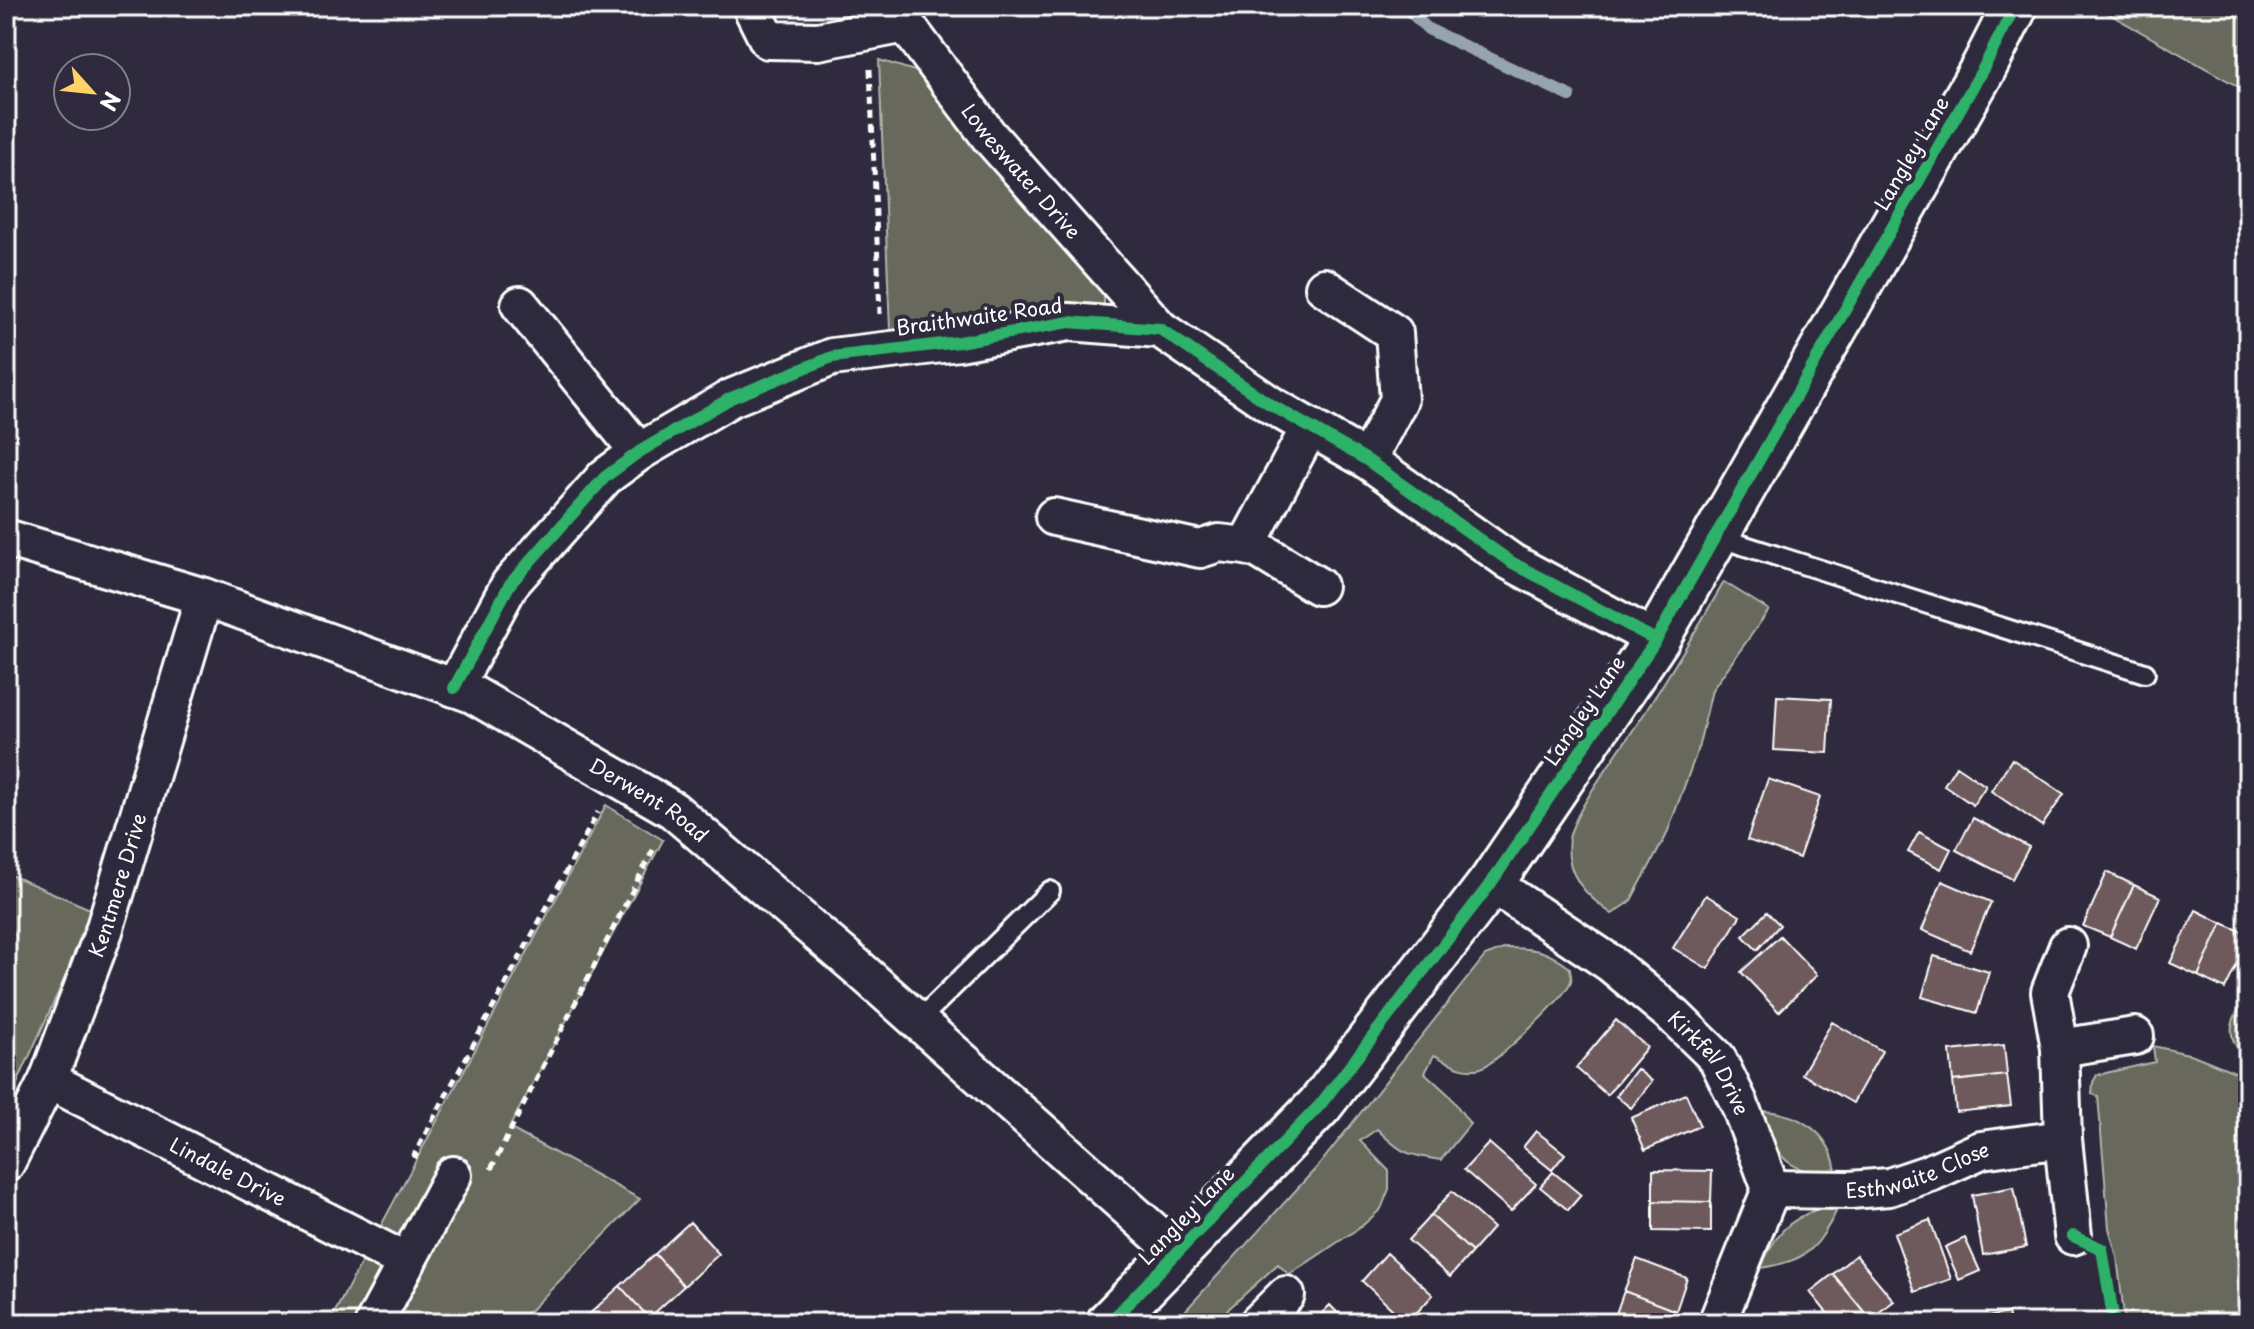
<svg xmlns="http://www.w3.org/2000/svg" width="2254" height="1329" font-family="'Playpen Sans',sans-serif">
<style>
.green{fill:#67695b;stroke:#b3b4ad;stroke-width:2}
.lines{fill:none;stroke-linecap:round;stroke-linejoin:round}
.stream{stroke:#96a4af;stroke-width:12}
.building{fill:#6e5a5c;stroke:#fff;stroke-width:2}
.lane-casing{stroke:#fff;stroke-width:24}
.street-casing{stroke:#fff;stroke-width:42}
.secondary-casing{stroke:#fff;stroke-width:50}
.path{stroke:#fff;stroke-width:5;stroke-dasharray:8 6;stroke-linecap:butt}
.lane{stroke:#2f2a3d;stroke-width:18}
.street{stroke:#2f2a3d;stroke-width:36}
.secondary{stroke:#2f2a3d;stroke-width:44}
.cycleway-casing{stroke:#2f2a3d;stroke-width:17}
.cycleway{stroke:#2db169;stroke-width:12}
.labels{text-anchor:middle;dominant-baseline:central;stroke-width:8;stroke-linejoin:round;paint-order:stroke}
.street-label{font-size:20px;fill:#fff;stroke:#2f2a3d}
</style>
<rect width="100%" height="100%" fill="#2f2a3d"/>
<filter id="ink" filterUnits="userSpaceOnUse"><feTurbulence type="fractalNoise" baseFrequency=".0125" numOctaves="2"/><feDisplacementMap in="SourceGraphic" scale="16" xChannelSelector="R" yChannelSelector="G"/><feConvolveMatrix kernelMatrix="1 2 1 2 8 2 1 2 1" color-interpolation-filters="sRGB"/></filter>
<g filter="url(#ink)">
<!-- green -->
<path class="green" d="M2095,6H2248V92Z
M879,60L928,75L1104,284V313L890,330Z
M1724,582L1769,610L1712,690L1698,749L1666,836L1630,902L1612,914C1586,896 1564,874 1569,839C1574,809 1626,742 1644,714C1672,671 1698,627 1724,582Z
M606,805L663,840L509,1128L640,1199L518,1323H329Z
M6,873L95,911L6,1108Z
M1506,948C1536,948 1546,950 1570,968C1570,972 1572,977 1571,981C1567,996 1496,1063 1481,1068C1463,1073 1449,1062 1434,1055L1425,1073L1449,1095L1470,1124L1441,1160C1406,1155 1401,1153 1377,1129L1360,1141L1389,1171V1189L1381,1209L1362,1226L1289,1275L1278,1264L1213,1323H1174L1319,1165L1485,956Z
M2242,1003L2248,1006V1053L2239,1050C2226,1033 2232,1020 2242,1003Z
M2153,1046L2193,1055L2235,1072H2248V1323H2125L2117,1257L2109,1228L2098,1096L2092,1094L2093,1082L2097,1075L2155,1062Z
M1761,1111C1799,1112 1832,1133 1836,1173C1785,1173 1776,1157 1761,1111Z
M1820,1208L1837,1210C1816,1251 1807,1260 1761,1268C1775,1234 1786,1221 1820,1208Z"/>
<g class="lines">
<!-- stream -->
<path class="stream" d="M1404,6L1428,29L1570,96"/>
</g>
<!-- building -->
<path class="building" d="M1777,696L1831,699L1828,753L1774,750Z
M2012,759L2064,794L2042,826L1991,791Z
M1956,766L1986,786L1973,805L1944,785Z
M1768,779L1820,797L1799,858L1747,840Z
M1973,818L2029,847L2012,879L1956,850Z
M1919,832L1951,849L1941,869L1908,852Z
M2107,872L2134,885L2110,937L2083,926Z
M1942,881L1991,902L1970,951L1922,930Z
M2134,885L2160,897L2136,949L2110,937Z
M1706,895L1740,916L1708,969L1673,948Z
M2196,910L2222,923L2198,976L2170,963Z
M1767,912L1780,925L1757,950L1743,936Z
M2222,923L2248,934V942L2225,989L2198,976Z
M1780,936L1817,975L1779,1012L1741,972Z
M1934,956L1989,972L1977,1013L1922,997Z
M1616,1020L1647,1047L1607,1095L1576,1068Z
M1832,1022L1882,1051L1853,1103L1802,1074Z
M2004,1045L2007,1075L1953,1081L1950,1051Z
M1637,1069L1652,1081L1631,1108L1616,1096Z
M2007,1075L2011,1106L1956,1112L1953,1081Z
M1686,1094L1700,1126L1645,1150L1631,1118Z
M1536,1131L1565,1154L1552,1170L1523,1147Z
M1489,1143L1536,1184L1511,1211L1464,1170Z
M1653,1170L1712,1171L1711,1202L1653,1201Z
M1553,1172L1581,1195L1568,1210L1540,1187Z
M2014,1187L2026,1247L1983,1255L1972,1195Z
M1452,1191L1493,1228L1472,1252L1431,1215Z
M1653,1201L1711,1202V1232L1653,1231Z
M1431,1215L1472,1252L1450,1277L1408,1240Z
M1930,1220L1951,1279L1915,1292L1894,1233Z
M690,1222L719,1254L684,1286L655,1254Z
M1965,1238L1980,1271L1959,1280L1945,1247Z
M1387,1253L1433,1295L1407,1323L1362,1281Z
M655,1254L684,1286L649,1318L620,1286Z
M1856,1255L1894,1301L1870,1319L1833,1274Z
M1637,1259L1687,1278L1676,1311L1624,1291Z
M1833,1274L1870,1319L1865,1323H1835L1810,1292Z
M620,1286L649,1318L643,1323H589L585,1318Z
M1624,1291L1676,1311L1671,1323L1613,1322Z
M1330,1305L1347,1323H1312Z
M2008,1313L2010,1323H1973L1972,1320Z"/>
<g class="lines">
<defs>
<path id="lane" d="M1714,536L2145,673
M918,1021L1050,891"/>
<g id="street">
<path d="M751,6L768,40L818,41L906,24"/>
<path id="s1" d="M892,6L989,136L1160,329"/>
<path d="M1324,287L1394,333L1399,400L1367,460"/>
<path d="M520,305L639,452"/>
<path d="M1310,427L1246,546L1259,550L1318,586"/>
<path d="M1054,517L1200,549L1219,543L1246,546"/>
<path id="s2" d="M6,538L204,597L472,694L673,810L857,967L1177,1252"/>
<path d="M454,688L510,584L605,477L639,452L731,398L832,357L959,342L1069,322L1160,329L1271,405L1367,460L1511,562L1656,640"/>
<path id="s3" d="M1491,883L1610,963L1675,1017L1717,1058L1739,1103L1771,1189L1717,1323"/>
<path d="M2068,946L2050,992L2060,1048L2063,1139L2073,1236"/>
<path d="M2060,1048L2135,1036"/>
<path id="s4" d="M48,1080L407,1262"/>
<path id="s5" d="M6,1163L48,1080L104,931L204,597"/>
<path id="s6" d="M1771,1189L1850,1190L1889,1187L1930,1173L1981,1150L2063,1139"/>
<path d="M374,1323L453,1175"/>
<path d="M1258,1323L1286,1295"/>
</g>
<path id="secondary" d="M1109,1323L1320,1105L1491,883L1656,640L1984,67L2015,6"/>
</defs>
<!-- lane casing -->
<use href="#lane" class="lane-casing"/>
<!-- street casing -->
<use href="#street" class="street-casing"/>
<!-- secondary casing -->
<use href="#secondary" class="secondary-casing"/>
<!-- path -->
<path class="path" d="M870,69L880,314
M418,1157L414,1155L598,812
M491,1169L655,846"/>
<!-- lane -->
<use href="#lane" class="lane"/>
<!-- street -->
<use href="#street" class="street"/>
<!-- secondary -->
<use href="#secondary" class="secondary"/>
<defs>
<path id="cycleway" d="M454,688L510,584L605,477L639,452L731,398L832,357L959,342L1069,322L1160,329L1271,405L1367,460L1511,562L1656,640
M2073,1236L2102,1249L2114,1323
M1109,1323L1320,1105L1491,883L1656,640L1984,67L2015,6"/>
</defs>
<!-- cycleway casing -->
<use href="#cycleway" class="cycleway-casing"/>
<!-- cycleway -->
<use href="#cycleway" class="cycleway"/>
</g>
</g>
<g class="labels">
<!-- street labels -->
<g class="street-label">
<text transform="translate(1911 153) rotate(-60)">Langley Lane</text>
<text stroke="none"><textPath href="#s1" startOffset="210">Loweswater Drive</textPath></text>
<text transform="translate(979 316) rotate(-8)">Braithwaite Road</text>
<text transform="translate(1584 710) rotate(-56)">Langley Lane</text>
<text stroke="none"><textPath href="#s2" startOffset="698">Derwent Road</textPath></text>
<text stroke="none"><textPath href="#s5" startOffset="300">Kentmere Drive</textPath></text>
<text stroke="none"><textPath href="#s3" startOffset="286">Kirkfell Drive</textPath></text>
<text stroke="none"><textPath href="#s6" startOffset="150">Esthwaite Close</textPath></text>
<text stroke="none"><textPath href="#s4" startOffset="202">Lindale Drive</textPath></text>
<text transform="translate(1186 1215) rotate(-46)">Langley Lane</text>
</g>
</g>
<!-- margin -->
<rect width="2254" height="1329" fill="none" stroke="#2f2a3d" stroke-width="32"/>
<rect x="16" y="16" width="2222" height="1297" fill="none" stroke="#fff" stroke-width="3" filter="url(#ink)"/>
<!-- north arrow -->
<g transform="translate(92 92) rotate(117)"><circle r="38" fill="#2f2a3d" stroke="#827f8b" stroke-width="2"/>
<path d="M0-6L14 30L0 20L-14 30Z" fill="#ffd166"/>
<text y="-12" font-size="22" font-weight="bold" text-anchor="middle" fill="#ffffff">N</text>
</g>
</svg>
